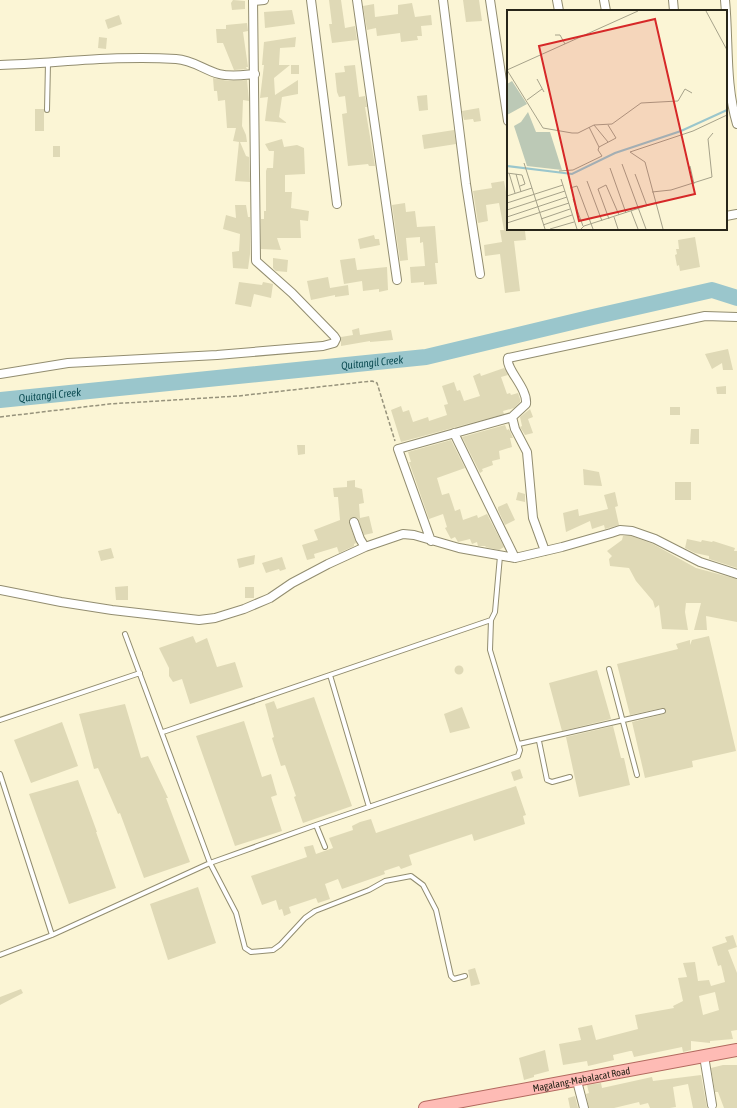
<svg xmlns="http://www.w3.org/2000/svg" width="737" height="1108" font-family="'Asap Condensed',sans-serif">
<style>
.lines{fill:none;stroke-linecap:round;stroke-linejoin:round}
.river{stroke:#9ac6cc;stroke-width:16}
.building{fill:#dfd9b6;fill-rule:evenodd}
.service-casing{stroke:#928d70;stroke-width:6}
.minor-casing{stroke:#928d70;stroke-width:10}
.primary-casing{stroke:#b2695f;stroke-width:14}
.path{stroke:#97937c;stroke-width:1.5;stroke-dasharray:4 2;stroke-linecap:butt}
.service{stroke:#fff;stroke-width:4}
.minor{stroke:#fff;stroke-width:8}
.primary{stroke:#febbb5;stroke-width:12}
.labels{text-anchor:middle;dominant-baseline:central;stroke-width:3;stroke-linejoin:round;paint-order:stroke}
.street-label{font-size:10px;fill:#272519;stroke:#fff}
.water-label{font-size:11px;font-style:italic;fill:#0e4e55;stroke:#fff}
.inset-river{fill:none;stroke:#9ac6cc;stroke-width:2}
.inset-road{fill:none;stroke:#a6a28a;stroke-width:1}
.view{fill:#d62828;fill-opacity:0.15;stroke:#d62828;stroke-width:2}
.inset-edge{fill:none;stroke:#272519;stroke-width:2}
</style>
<rect width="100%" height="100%" fill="#fbf5d5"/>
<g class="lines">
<!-- river -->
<path class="river" id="s1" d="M0,400L426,357L593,317L712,290L737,298"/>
</g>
<!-- building -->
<path class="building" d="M233,0L245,1V9L232,10L231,3Z
M329,0H341L345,28L355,26L357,40L332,43L329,24H332Z
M463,0H479L482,21L466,22Z
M412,3L415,17L431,15L432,25L421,26L422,36H417L418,40L401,42L400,33L377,36L376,28L367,30L363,6L374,4L375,17L398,14V5Z
M292,10L295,24L265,28L264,12Z
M119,15L122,24L108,29L105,20Z
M247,23L248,31L243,32L248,67H246L247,69L234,70L223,43H217L216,29H226V25Z
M99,37L107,38L106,49L98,48Z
M296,37L295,47L280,48L279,65H290L274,78L275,95L298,80V94L282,97L279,117L287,123L265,121L268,97L260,98L264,65H262L264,42Z
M291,65H299V74H291Z
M355,65L359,97L365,96L367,107H365L375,166H369L368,164L348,166L342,114L347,113L345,96L339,97L337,92L335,73L345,72L344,66Z
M213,78L228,81L247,80L249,101L243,100L242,126L246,135L247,142H240L246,156L249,157L250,182L235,181L239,142L233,141L236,128H227L225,100L218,101L217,91H214Z
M427,95L428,110L419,111L417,96Z
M479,108L481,121L474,122L473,119L464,120L462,111Z
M35,109H44V131H35Z
M454,130L456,144L424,149L422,135Z
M282,139L284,147L297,145L304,148L305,174L285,175V192H292L291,208L309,211L308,221L300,220L301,238H277L281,250L261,249V219H264V211H266V171L267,168H273L274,151H269L265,144Z
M53,146H60V157H53Z
M504,181L508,203V229H522L523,231H525L526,240L514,241L520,291L505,293L500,254L485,256L484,245L502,242L500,230H504L499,203L486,205L488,221L478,223L473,191L492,188L491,183Z
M405,203L406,212L415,211L417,227L435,226L438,263H435L437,284L424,285V282L411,283L410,267L425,266L423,242L420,243V237L406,238L408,260L400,261L392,205Z
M235,205H246L248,217H250V254L248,269L233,268L232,252L239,251L240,234L223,229L226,215L236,218Z
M374,235L375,239H379L380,245L360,249L358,239Z
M695,237L700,267L680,271L679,265L677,266L675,255L677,254L676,249H679L678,240Z
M273,258L288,260L287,272L276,271L273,268Z
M355,258L357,270L387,267L388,290L379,292V289L363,291L362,281L344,284L340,260Z
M328,277L330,288L348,285L349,295L335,297V295L311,300L307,281Z
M239,282L262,285L263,282L273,284L271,298L254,294L251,307L235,304Z
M359,328L360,335L391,330L393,340L370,342V341L341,346V337L353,335L352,330Z
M728,349L733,370H723L722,363L712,369L705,354Z
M504,368L508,375L501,377L507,394L510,393L511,395L518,393L520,399V402L514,408L503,411L504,414L401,442L391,410L401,406L403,412L409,410L413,422L428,417L429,421L447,415L444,405L448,404L442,386L454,382L457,391L460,390L464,401L480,396L473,376L480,373L481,376Z
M726,386V394H717L716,387Z
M670,407H680V415H670Z
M530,409L533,417L528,419L533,433L525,435L520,427L522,426L520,417Z
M505,425L507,430L509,429L513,438H510L512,447L499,451L500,459L492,461L493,465L482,469L483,471L480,473L462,437Z
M691,429H699V444H690Z
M451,440L465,468L437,478L442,495L449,493L455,511L460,509L463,520L477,515L478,518L487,514L504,547L499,550L485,547L486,546H478L477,542L472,544L470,539L458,542L455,537L451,539L445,528L447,527L443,514L429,519L409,462H411L408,452Z
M297,445H305V454L298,455Z
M583,469L599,472L602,486L584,485Z
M355,480V487L362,489L364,503L359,504L360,518L369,516L373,533L364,535L358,518L352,517L349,523L356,543L354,544V546L339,553L337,547L314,554L315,558L307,560L302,545L318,540L314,530L340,520L338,497H334L333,488L347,487V481Z
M675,482H691V500H675Z
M518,492L525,494V502L516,500Z
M615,492L618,506L615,507L619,525L605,529L604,525L592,529L590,521L566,532L563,513L578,509L579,516L608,509L604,495Z
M507,503L515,520L505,525L498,510V507Z
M623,536H631L653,544L696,568L737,579V622L706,616L707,630H694L701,603H686L685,612L688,630L662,629L659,605L655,608L653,601L636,581L629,568L610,566L609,559L612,556L607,551L622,540Z
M687,539L701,542L702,540L712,542L713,541L735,548L734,551H737V568L709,559V556L695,553L685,548Z
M111,548L114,558L101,561L98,551Z
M255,555L254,564L239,568L237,559Z
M282,557L286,569L280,571L279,569L266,573L262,563Z
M128,586V600H116L115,587Z
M245,587H254V598H245Z
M193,636L196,643L207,638L217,667L235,662L243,687L190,704L182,679L173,682L169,676V668L159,648Z
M709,636L736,751L692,761L693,767L645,778L632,722L664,714L666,710L662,708L630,715L617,664L678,649L676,644L690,640V645L692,640Z
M454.5 670a4.5 4.5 0 1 1 9 0a4.5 4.5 0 1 1-9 0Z
M597,670L611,719L562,731L549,683Z
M314,697L352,806L303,823L294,797L296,796L285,765L281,766L272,738L274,737L265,704L274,701L277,709Z
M125,704L141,758L148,756L168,798H166L190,862L144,878L120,813L118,814L98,768L94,769L79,714Z
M462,707L470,728L450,733L444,714Z
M244,721L262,777L271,774L277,795L271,797L282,831L235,846L196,736Z
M62,722L78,766L31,783L14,740Z
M613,726L621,758H624L630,785L579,797L566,737Z
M520,769L523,778L514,781L511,772Z
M78,780L97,832H96L116,888L69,904L29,794Z
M516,786L526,815L523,816L525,824L474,841L472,834L409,855L412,865L401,869L399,866L384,871L385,874L342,889L338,879L325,884L330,899L318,903L316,898L289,907L291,913L284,916L282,909L279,910L276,900L262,905L251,876L307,857L304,847L313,845L316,854L333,848L329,838L353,830L352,826L360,822L371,819L376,833Z
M198,887L216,943L168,960L150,904Z
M733,935L737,947L728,950L737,973V1030L731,1031L733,1039L710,1041V1043L691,1041V1050L683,1052L682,1047L634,1057L632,1051H630L613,1055L614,1060L588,1066L587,1061L563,1065L559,1044L581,1040L578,1028L592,1025L596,1040L638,1029L635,1015L674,1008L673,1006L683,1001L678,978L687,977L683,963L695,962L698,981L709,980L711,986L725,982L721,965L718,966L712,947L727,942L725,937ZM715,992L719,1010L703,1015L699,996Z
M475,968L480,984L471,986L468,970Z
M21,989L23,993L0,1005V997Z
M545,1050L549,1071L534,1075V1077L524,1080L519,1058Z
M723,1065H737V1108H724L718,1092H715L711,1068Z
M701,1075L707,1108H693L688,1084L673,1087L676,1107L670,1108H650L648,1103L640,1105L639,1102L614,1108H589L586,1094L589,1093L587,1085L601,1083L602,1088L652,1077L653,1081Z
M575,1096L578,1108H570L568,1098Z"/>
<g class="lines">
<defs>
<path id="service" d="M47,110L48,63
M125,634L210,863L236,913L245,948L251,952L273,950L280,945L305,918L315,911L369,890L385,881L411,876L423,885L436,910L451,976L454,979L465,976
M609,669L637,775
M330,675L369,807
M0,720L140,673
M163,732L491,620L495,612L500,556
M539,741L547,780L552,782L570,777
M519,744L663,711
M0,774L52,935
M316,825L325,847
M0,955L52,935L210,863L316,825L518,756L520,750L490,650L491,620"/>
<path id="minor" d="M311,0L337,204
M357,0L397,280
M443,0L466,184L480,274
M490,0L508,121
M557,0L559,11
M604,0L606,11
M673,0L674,11
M725,0C729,41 725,84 737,124
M254,1L264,0
M0,65C58,63 118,55 176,59C193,60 204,70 219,74C231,77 243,75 255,74
M726,216L737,214
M0,374L68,363L217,355L323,346L334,343L336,339L334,336L292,293L256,261L253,0
M512,417L526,404C528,388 505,369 508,358L705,316L737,317
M454,433L515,558
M354,522L360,539L365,547
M431,541L398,449L512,417L515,429L527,452L533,518L545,551
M0,590L61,602L112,610L199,620L215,618L244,609L270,598L292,583L328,564L365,547L403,534L414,535L459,548L515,558L562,547L611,533L620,530L632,531L655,539L700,562L737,574
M704,1056L712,1105
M577,1081L584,1108"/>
<g id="primary">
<path id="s2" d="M425,1108L737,1050"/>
</g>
</defs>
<!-- service casing -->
<use href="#service" class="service-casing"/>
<!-- minor casing -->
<use href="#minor" class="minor-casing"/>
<!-- primary casing -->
<use href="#primary" class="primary-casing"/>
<!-- path -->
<path class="path" d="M0,417L109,404L238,396L372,381L377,383L395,441"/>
<!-- service -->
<use href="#service" class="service"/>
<!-- minor -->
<use href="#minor" class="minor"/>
<!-- primary -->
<use href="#primary" class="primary"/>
</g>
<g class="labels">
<!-- street labels -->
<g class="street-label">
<text stroke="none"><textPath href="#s2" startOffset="159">Magalang-Mabalacat Road</textPath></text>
</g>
<!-- water labels -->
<g class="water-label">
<text stroke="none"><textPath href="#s1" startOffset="374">Quitangil Creek</textPath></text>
<text stroke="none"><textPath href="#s1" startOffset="50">Quitangil Creek</textPath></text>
</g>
</g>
<!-- overview -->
<g transform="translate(507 10)">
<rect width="220" height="220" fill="#fbf5d5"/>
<path d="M5,71L20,94L0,105V74ZM21,102L29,122H43L55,160L20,156L7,116L14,112Z" fill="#bcc9b6"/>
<path class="inset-river" d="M0,156L65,164L108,143L174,121L220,100"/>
<path class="inset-road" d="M199,1L220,40M48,25H53L58,34M0,60L36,118L65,123H71L87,115L105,114L134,93L171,91L178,79L185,83M0,60L131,1M30,69L37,82M20,90L35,79M87,115L101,132M82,117L92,137L109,128L101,115M17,153L38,219M115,154L139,219M183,156L187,174M103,158L119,203M52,161L66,160L95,146L91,140L92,137M0,163L15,165L18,174L13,176M2,163L8,183M9,164L14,182M128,164L140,196M54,169L70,219M80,171L95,211M63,178L70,176L86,219M145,182L164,180L205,167L201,129L206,123M0,186L25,178M66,189L76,216M0,193L56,175M0,200L58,181M124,201L131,219M0,207L60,187M107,207L111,219M34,209L63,199M102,209L91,179L99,175L112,205M0,213L62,193M36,215L65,205M43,219L67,212M74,219L77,216L148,193M156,219L138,152L123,142L186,121L220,105"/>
<path class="view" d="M148,9L188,184L72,211L32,36Z"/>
<rect width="220" height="220" class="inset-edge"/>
</g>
</svg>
